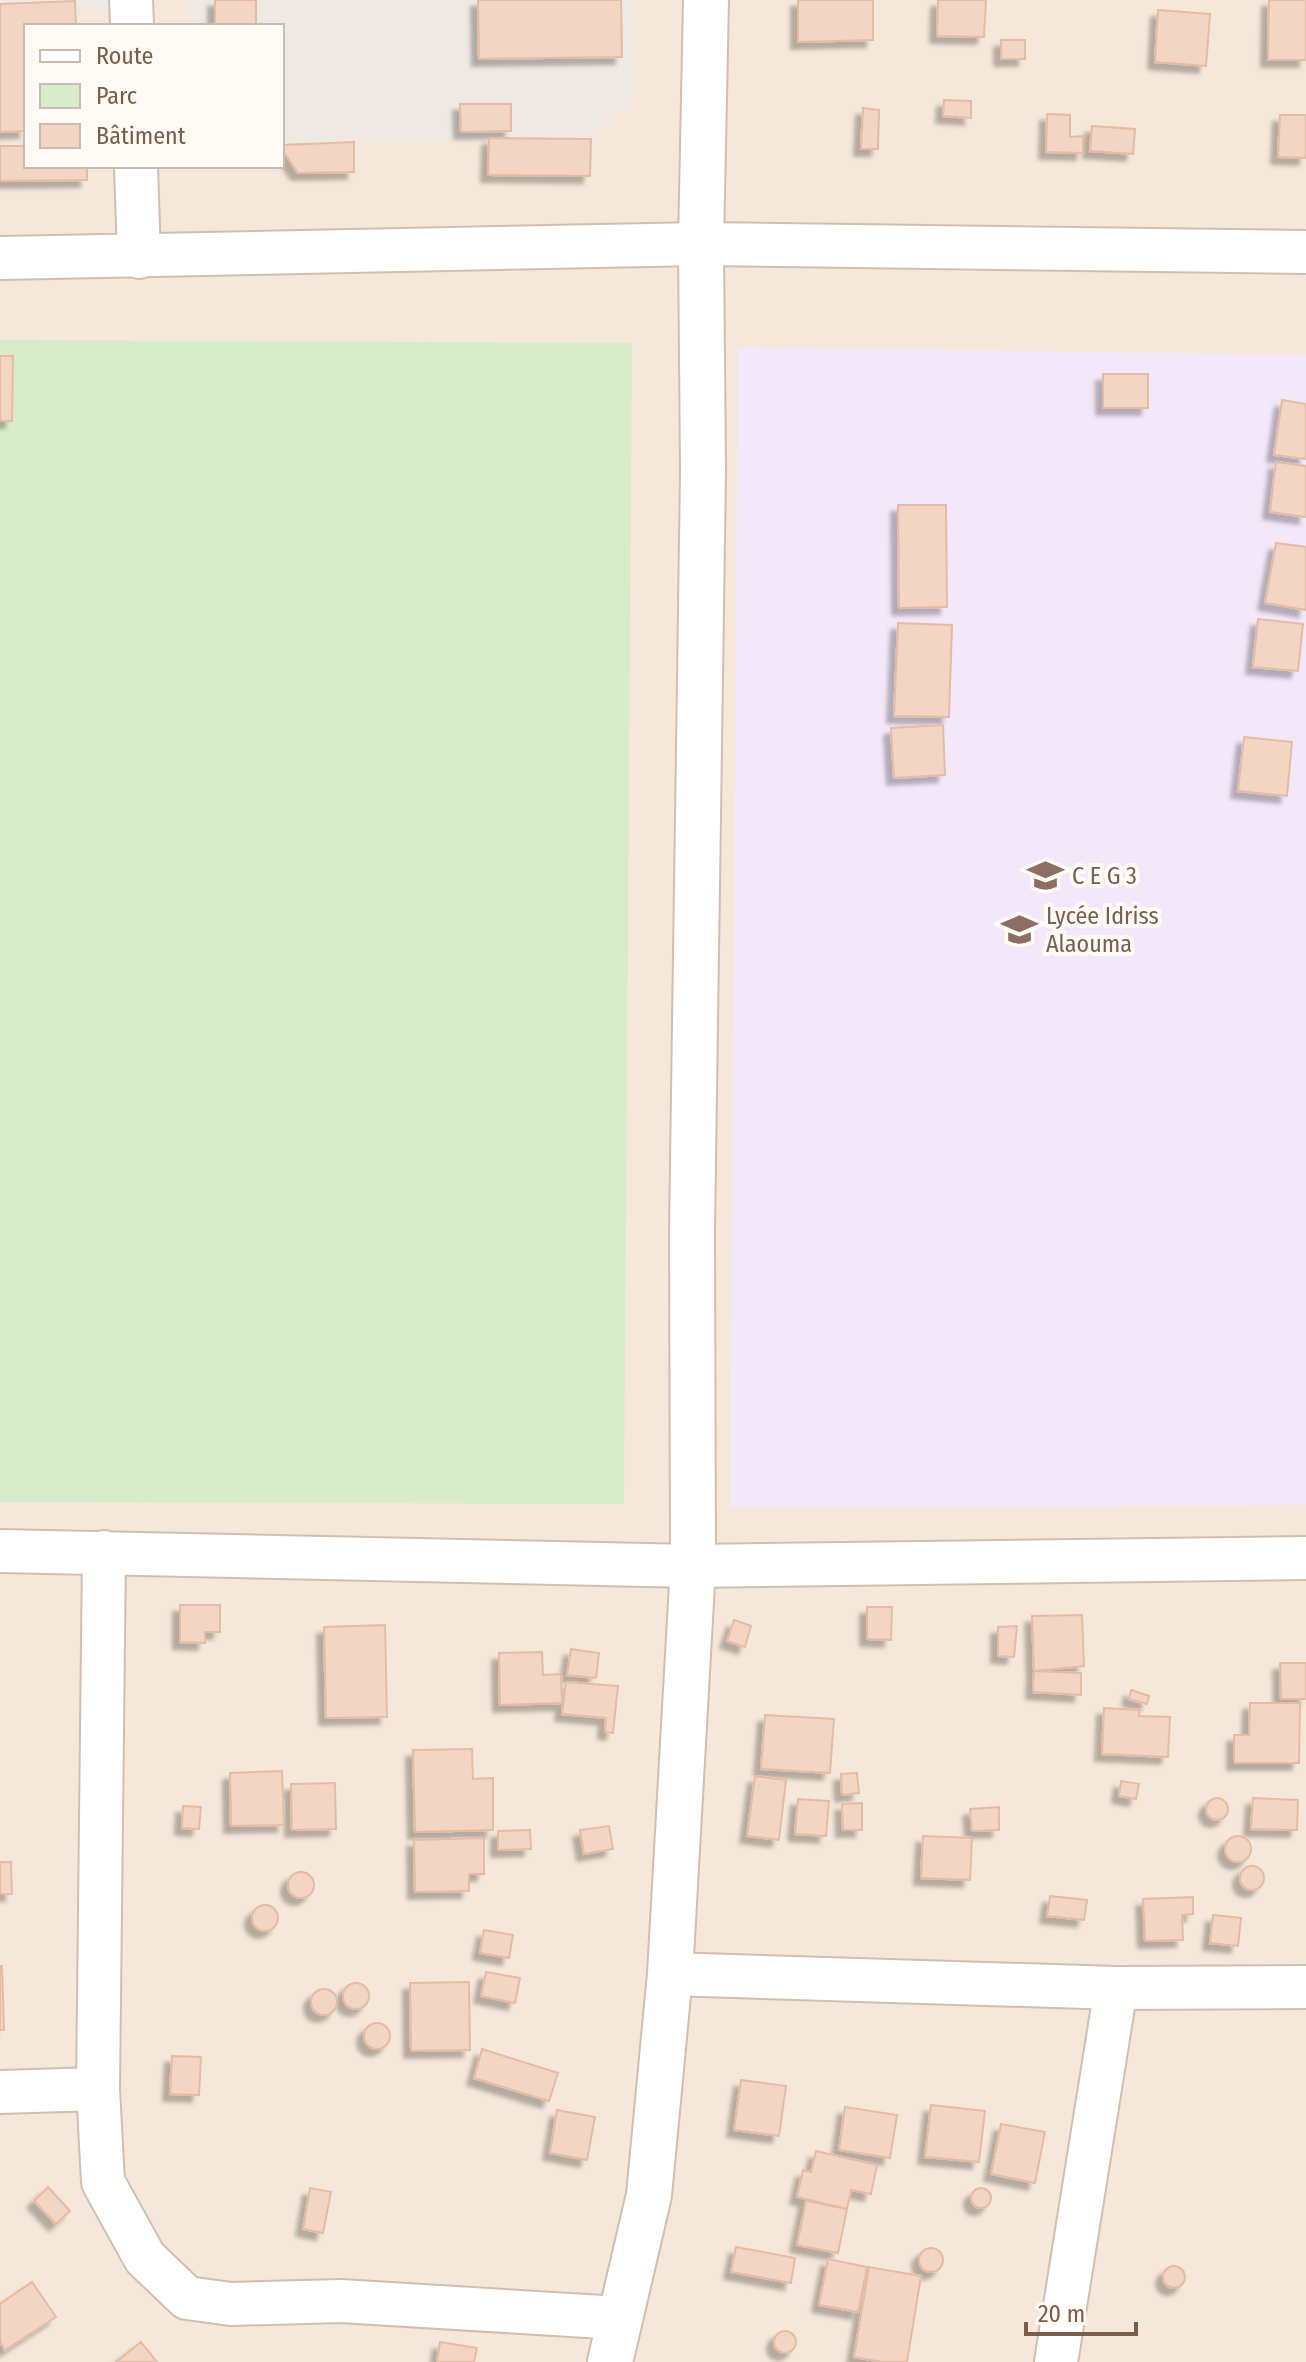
<svg xmlns="http://www.w3.org/2000/svg" width="1306" height="2362" font-family="'Fira Sans Condensed',sans-serif">
<style>
.residential{fill:#f5e8da;fill-rule:evenodd}
.industrial{fill:#efe9e4}
.education{fill:#f3e8fa}
.green{fill:#d8ecc9}
.building{fill:#f3d5c3;stroke:#e6bba3;stroke-width:2;filter:url(#shadow)}
.lines{fill:none;stroke-linecap:round;stroke-linejoin:round}
.minor-casing{stroke:#d1beb0;stroke-width:46}
.tertiary-casing{stroke:#d1beb0;stroke-width:48}
.minor{stroke:#fff;stroke-width:42}
.tertiary{stroke:#fff;stroke-width:44}
.labels{text-anchor:middle;dominant-baseline:central;stroke-width:8;stroke-linejoin:round;paint-order:stroke}
.education-label{font-size:24px;fill:#785e54;stroke:#fffaf3;text-anchor:start}
</style>
<defs>
<filter id="shadow"><feDropShadow dx="-7" dy="7" stdDeviation="2" flood-color="#0004"/></filter>
</defs>
<rect width="100%" height="100%" fill="#fdf6ec"/>
<!-- residential -->
<path class="residential" d="M0,0H1306V2362H0ZM26,26H282V166H26Z"/>
<!-- industrial -->
<path class="industrial" d="M0,0H116V11H0Z
M189,0H637V96L587,140L282,143V26H189Z"/>
<!-- education -->
<path class="education" d="M738,347L1306,355V1505L730,1508Z"/>
<!-- green -->
<path class="green" d="M0,340L632,343L624,1504L0,1502Z"/>
<!-- building -->
<path class="building" d="M215,0H256V24H215Z
M478,0H621L622,57L479,59Z
M798,0H873V40L798,42Z
M938,0H986L984,37L937,36Z
M1269,0H1306V60H1268Z
M75,1L76,26H26V131L0,132V4Z
M1158,10L1210,14L1206,66L1155,62Z
M1001,40H1025V59H1001Z
M944,100L971,101V118L943,116Z
M460,104H511V131L461,132Z
M863,108L879,110L878,149H861Z
M1047,114L1070,115V137L1083,136V153L1046,152Z
M1280,115H1306V158L1278,157Z
M1092,126L1135,129L1133,154L1090,151Z
M489,138L591,139L590,176L488,175Z
M354,142V172L298,173L282,149V145Z
M0,146H26V166H87V180L0,181Z
M0,356H13L12,421H0Z
M1103,374H1148V408H1103Z
M1282,400L1306,404V459L1274,455Z
M1276,462L1306,466V517L1270,512Z
M898,505H946L947,607L899,608Z
M1276,543L1306,547V610L1265,603Z
M1258,619L1303,624L1298,671L1253,667Z
M898,623L952,625L949,717L894,716Z
M943,725L945,775L894,778L891,728Z
M1244,737L1292,742L1287,796L1238,791Z
M180,1605H220V1632H205V1643L180,1642Z
M867,1607H892L891,1640L867,1639Z
M1082,1615L1084,1666L1034,1671L1032,1616Z
M734,1620L751,1626L745,1647L727,1641Z
M385,1625L387,1717L326,1718L324,1627Z
M1017,1626L1014,1657L998,1656V1627Z
M571,1649L599,1653L596,1678L567,1675Z
M542,1652L543,1675L561,1674L562,1703L500,1705L499,1653Z
M1280,1663H1306V1699H1281Z
M1034,1671L1081,1673V1695L1033,1692Z
M566,1682L618,1686L613,1733L605,1732L606,1718L562,1714Z
M1131,1690L1149,1696L1147,1704L1129,1699Z
M1250,1703H1300L1299,1763H1234V1735H1249Z
M1104,1708L1139,1710V1716L1170,1717L1168,1757L1102,1754Z
M765,1715L834,1719L830,1773L761,1769Z
M472,1749L473,1779L493,1778V1830L415,1832L413,1750Z
M282,1771L284,1825L231,1826L230,1773Z
M857,1773L859,1793L842,1795L841,1774Z
M755,1776L786,1780L779,1840L747,1836Z
M1121,1781L1139,1784L1136,1799L1119,1796Z
M335,1783L336,1829L292,1830L291,1784Z
M1206 1809a11 11 0 1 1 22 0a11 11 0 1 1-22 0Z
M1253,1798L1298,1800L1297,1830L1251,1829Z
M798,1799L829,1801L826,1836L795,1834Z
M862,1803V1830H843L842,1804Z
M183,1806L201,1807L199,1829L182,1828Z
M999,1807V1830L972,1831L970,1809Z
M609,1826L613,1849L584,1854L580,1830Z
M530,1830L531,1849L498,1850V1831Z
M923,1836L972,1838L970,1880L921,1878Z
M1225 1849a13 13 0 1 1 26 0a13 13 0 1 1-26 0Z
M484,1838V1874H469V1891L415,1892L414,1840Z
M0,1862H11L12,1894H0Z
M1240 1878a12 12 0 1 1 24 0a12 12 0 1 1-24 0Z
M288 1885a13 13 0 1 1 26 0a13 13 0 1 1-26 0Z
M1050,1896L1087,1900L1084,1920L1047,1916Z
M1193,1897V1914L1182,1915L1183,1940L1145,1941L1143,1899Z
M252 1918a13 13 0 1 1 26 0a13 13 0 1 1-26 0Z
M1213,1915L1241,1918L1238,1946L1210,1943Z
M484,1930L513,1935L509,1958L480,1953Z
M0,1966H2L4,2030H0Z
M486,1972L520,1978L515,2003L481,1996Z
M469,1982L470,2050L411,2051L410,1983Z
M343 1996a13 13 0 1 1 26 0a13 13 0 1 1-26 0Z
M311 2002a13 13 0 1 1 26 0a13 13 0 1 1-26 0Z
M364 2036a13 13 0 1 1 26 0a13 13 0 1 1-26 0Z
M482,2049L558,2073L549,2101L474,2078Z
M172,2056L201,2057L199,2095L170,2094Z
M741,2080L786,2086L779,2136L734,2130Z
M931,2105L985,2111L979,2162L925,2157Z
M845,2107L897,2115L890,2158L839,2150Z
M557,2110L595,2117L587,2160L550,2153Z
M1001,2124L1045,2132L1035,2183L991,2174Z
M816,2151L877,2165L871,2194L851,2190L847,2209L797,2197L803,2170L811,2172Z
M48,2187L70,2211L56,2224L34,2201Z
M310,2188L331,2192L323,2233L303,2229Z
M971 2198a10 10 0 1 1 20 0a10 10 0 1 1-20 0Z
M806,2201L847,2209L838,2253L797,2245Z
M736,2247L795,2258L791,2283L731,2272Z
M919 2260a12 12 0 1 1 24 0a12 12 0 1 1-24 0Z
M828,2259L867,2267L858,2312L819,2305Z
M1163 2277a11 11 0 1 1 22 0a11 11 0 1 1-22 0Z
M869,2267L921,2276L907,2362H882L854,2357Z
M32,2282L56,2317L5,2350L0,2342V2304Z
M774 2342a11 11 0 1 1 22 0a11 11 0 1 1-22 0Z
M141,2342L157,2362H116Z
M440,2342L477,2348L474,2362H437Z"/>
<g class="lines">
<defs>
<path id="minor" d="M131,0L132,26
M136,166L139,257
M0,258L701,244L1306,252
M0,1551L693,1566L1306,1558
M104,1552L98,2089L103,2182L145,2258L187,2298L231,2304L341,2301L619,2318
M670,1974L1116,1988L1306,1987
M0,2092L98,2089
M1056,2362L1116,1988"/>
<path id="tertiary" d="M610,2362L649,2195L670,1974L693,1566L692,1231L703,471L701,244L706,0"/>
</defs>
<!-- minor casing -->
<use href="#minor" class="minor-casing"/>
<!-- tertiary casing -->
<use href="#tertiary" class="tertiary-casing"/>
<!-- minor -->
<use href="#minor" class="minor"/>
<!-- tertiary -->
<use href="#tertiary" class="tertiary"/>
</g>
<!-- icons -->
<defs>
<symbol id="school-bare" viewBox="-9 -9 18 18"><path d="M0-5L7-2L0 1L-7-2ZM-4 1L0 2.5L4 1V4Q0 6-4 4Z" fill="#8d6e63" stroke="#fffaf3" stroke-width="2.5" paint-order="stroke"/></symbol>
</defs>
<g fill-rule="evenodd">
<use href="#school-bare" x="1020" y="850" width="51" height="51"/>
<use href="#school-bare" x="994" y="904" width="51" height="51"/>
</g>
<g class="labels">
<!-- education labels -->
<g class="education-label">
<text x="1072" y="876">C E G 3</text>
<text x="1046" y="916">Lycée Idriss<tspan x="1046" dy="28">Alaouma</tspan></text>
</g>
</g>
<!-- legend -->
<rect x="24" y="24" width="260" height="144" fill="#fffaf3" stroke="#cabbb1" stroke-width="2"/>
<rect x="40" y="50" width="40" height="12" fill="#ffffff" stroke="#cabbb1" stroke-width="2"/>
<text x="96" y="64" font-size="24" fill="#7a5c4d">Route</text>
<rect x="40" y="84" width="40" height="24" fill="#d8ecc9" stroke="#cabbb1" stroke-width="2"/>
<text x="96" y="104" font-size="24" fill="#7a5c4d">Parc</text>
<rect x="40" y="124" width="40" height="24" fill="#f3d5c3" stroke="#cabbb1" stroke-width="2"/>
<text x="96" y="144" font-size="24" fill="#7a5c4d">Bâtiment</text>
<!-- scale -->
<path d="M1026 2322v12h110v-12" fill="none" stroke="#7a5c4d" stroke-width="4"/>
<text x="1038" y="2322" font-size="24" fill="#7a5c4d" stroke="#fffaf3" stroke-width="6" paint-order="stroke">20 m</text>
</svg>
